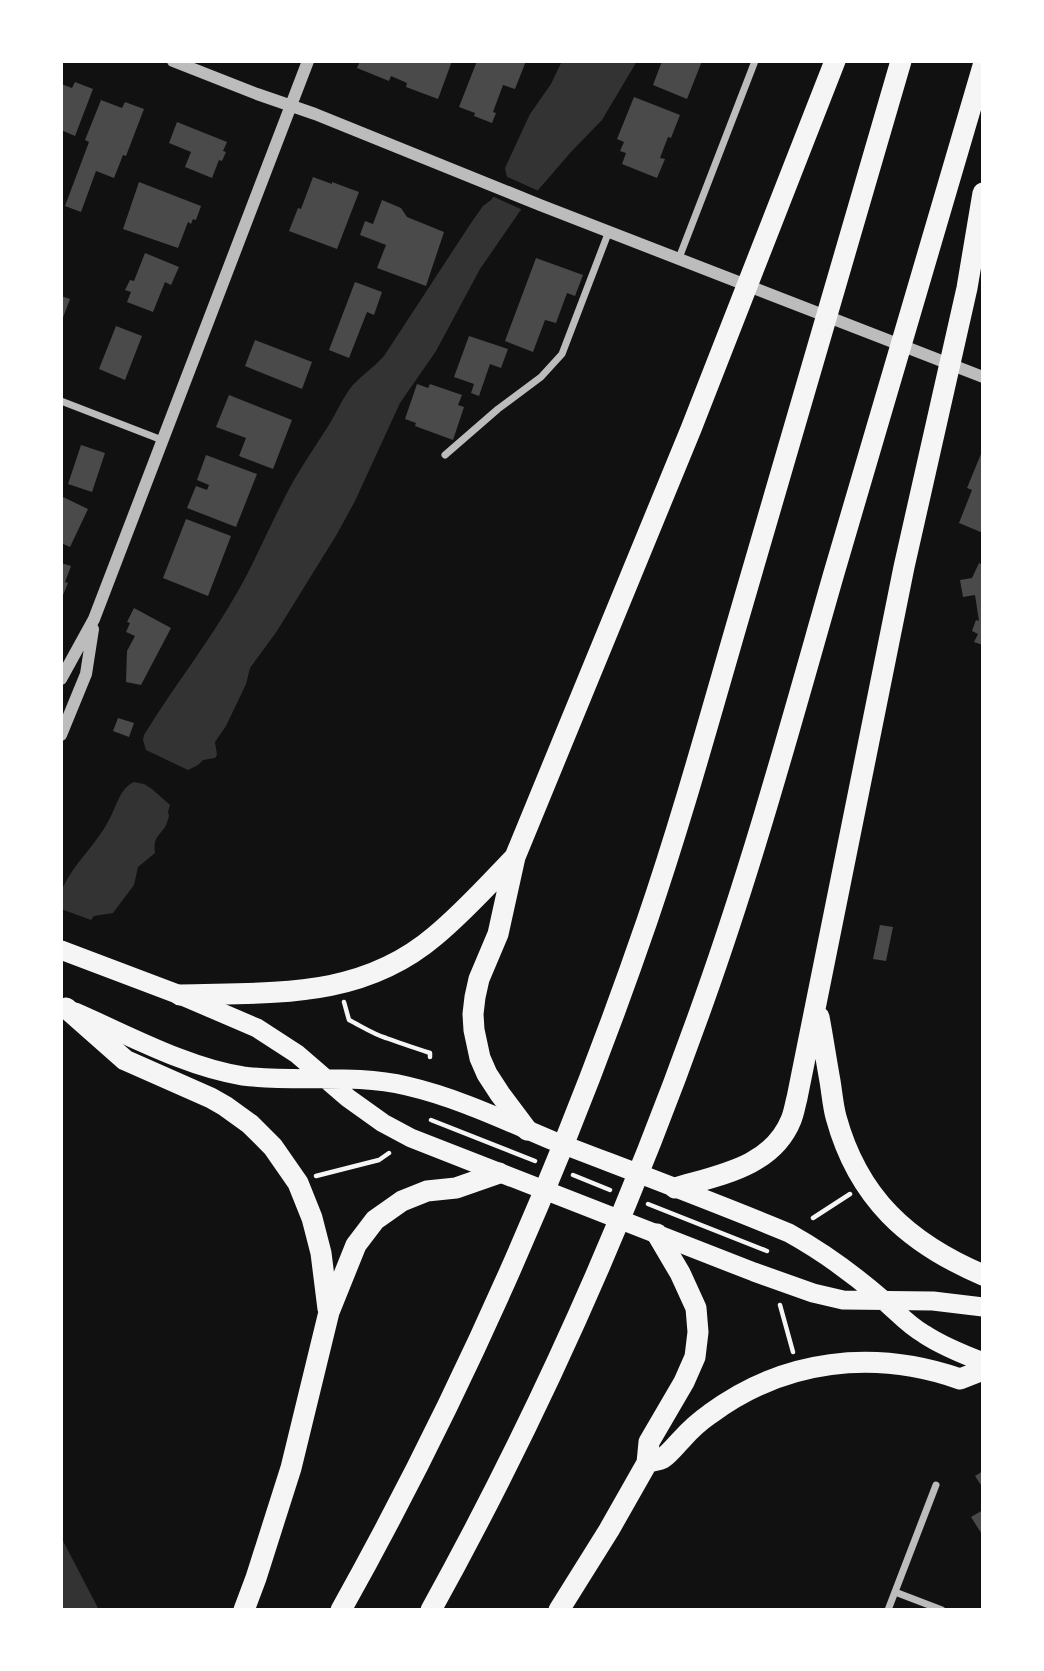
<svg xmlns="http://www.w3.org/2000/svg" width="1044" height="1671" font-family="Bitter,serif">
<style>
.water{fill:#333}
.pier{fill:#111}
.building{fill:#4a4a4a}
.lines{fill:none;stroke-linecap:round;stroke-linejoin:round}
.path{stroke:#f5f5f5;stroke-width:4.5}
.minor{stroke:#bcbcbc;stroke-width:7}
.tertiary{stroke:#bcbcbc;stroke-width:12}
.trunk{stroke:#f5f5f5;stroke-width:19}
.motorway{stroke:#f5f5f5;stroke-width:21}
</style>
<rect width="100%" height="100%" fill="#111"/>
<!-- water -->
<path class="water" d="M562,61H637L602,120L571,152L520,211L480,269L436,351L400,403L355,501L337,534L277,631L250,668L246,684L226,726L215,742L217,755L215,758L203,760L198,765L188,770L146,750L143,740L144,735C174,686 210,641 238,591C254,563 266,534 281,505C293,479 309,456 325,431C334,418 340,403 349,390C358,377 374,368 384,356L471,223L483,206L491,200L507,177L505,168L530,114L551,84Z
M134,782L144,784L152,789L170,805L168,812L169,816C168,819 167,824 165,827C158,837 153,838 155,853L138,867L134,885L113,913L94,916L91,920L61,909C61,902 60,894 63,887C75,862 97,844 110,818C117,805 120,788 134,782Z
M61,1537L99,1610H61Z"/>
<!-- pier -->
<path class="pier" d="M503,175L541,192L525,211L490,195Z"/>
<!-- building -->
<path class="building" d="M360,61H452L438,99L406,87L407,83L391,76L389,81L357,68Z
M477,61H526L515,89L503,85L493,112L496,113L492,123L474,116L475,113L459,107Z
M662,61H702L687,99L653,85Z
M75,82L93,89L75,136L61,130V84L72,88Z
M634,97L680,115L671,138L668,137L660,158L665,159L657,178L622,164L626,153L620,151L624,142L617,139Z
M101,100L122,108L125,102L144,109L126,156L123,155L114,178L96,171L81,212L65,206L89,142L85,140Z
M177,122L227,142L223,151L226,152L222,161L219,160L212,178L185,167L191,152L169,143Z
M313,177L332,184V182L359,192L337,249L289,231L298,208L301,209Z
M139,182L201,206L196,220L193,219L191,224L188,222L178,248L123,229Z
M382,200L401,208L407,217L444,232L426,286L377,268L386,245L360,235L365,221L373,224Z
M145,253L179,267L171,285L165,282L153,312L127,302L131,292L125,290L130,280L134,281Z
M536,258L583,275L575,296L567,293L556,323L545,320L533,352L505,341Z
M355,282L382,292L374,315L367,312L349,358L329,350Z
M61,296L70,299L61,323Z
M116,326L142,336L125,380L99,369Z
M469,336L508,349L501,368L490,364L479,396L471,393L474,384L454,377Z
M255,340L312,362L302,389L245,366Z
M417,384L428,388L430,384L462,395L458,405L464,407L453,440L415,426L416,423L405,419Z
M229,395L292,420L273,469L239,456L246,438L216,427Z
M81,445L105,453L92,492L68,484Z
M983,449V533L959,523L972,490L967,488Z
M206,455L257,474L236,527L187,508L196,486L207,490L209,485L197,480Z
M61,496L88,509L70,547L61,543Z
M186,519L231,536L208,596L163,578Z
M61,563L71,566L65,582L68,583L61,600Z
M979,563L983,565V645L974,642L978,634L972,631L976,620L979,621L975,595L963,597L960,580L972,578Z
M134,608L171,628L141,685L126,682L127,651L135,636L126,632L130,623L127,622Z
M118,718L134,723L129,737L113,731Z
M880,925L893,927L886,961L873,959Z
M983,1471V1488L975,1476Z
M983,1510V1536L971,1517Z"/>
<g class="lines">
<!-- path -->
<path class="path" d="M344,1002L349,1020C361,1026 373,1034 386,1038C400,1043 415,1048 430,1053V1057
M431,1120L535,1161
M573,1175L610,1190
M316,1176L371,1162L379,1160L389,1153
M648,1204L767,1251
M813,1218L850,1194
M780,1305L793,1352"/>
<!-- minor -->
<path class="minor" d="M679,258L755,61
M61,401L162,440
M445,455L498,409L541,377L562,354L609,231
M895,1592L942,1610
M888,1610L936,1485"/>
<!-- tertiary -->
<path class="tertiary" d="M173,61L257,94L315,114L540,205L983,377
M61,679L94,619L308,61
M61,735L86,674L93,629"/>
<!-- trunk -->
<path class="trunk" d="M61,950L180,995L257,1028L297,1054L348,1098L383,1123L411,1138L754,1272L813,1293L843,1300L933,1301L983,1307
M75,1012C128,1035 186,1067 243,1076C298,1083 353,1073 407,1086C459,1098 508,1122 556,1142C634,1172 712,1201 789,1233C825,1253 851,1272 882,1299C896,1311 908,1325 924,1334C942,1346 962,1354 983,1362"/>
<!-- motorway -->
<path class="motorway" d="M180,995C271,992 360,1000 435,936C464,912 489,884 515,857
M66,1008L125,1060L211,1098L225,1106L250,1124L273,1147L298,1183L312,1218L321,1253L328,1309
M819,1017C823,1038 826,1059 830,1081C832,1093 833,1106 836,1117C858,1198 908,1243 983,1275
M527,1130L500,1094L487,1074L480,1058L474,1030L473,1014L475,997L479,979L498,934L515,857L691,429L835,61
M675,1188C719,1175 772,1167 791,1120C794,1113 795,1105 797,1098L904,567L967,288L983,193
M647,1463C652,1461 659,1460 663,1458C670,1453 676,1445 682,1439C690,1430 700,1421 710,1414C784,1359 874,1349 960,1379L983,1370
M244,1610L256,1578L291,1468L329,1312L356,1245L375,1220L402,1201L427,1191L456,1188L499,1173
M341,1610C464,1390 565,1159 647,921C683,816 712,709 743,603C796,422 848,242 901,61
M431,1610C539,1415 630,1209 704,1000C754,860 793,716 834,573C883,404 933,235 983,66
M559,1610L609,1530L647,1463L649,1442L684,1382L695,1357L698,1332L696,1308L680,1273L657,1234"/>
</g>
<!-- border -->
<rect width="1044" height="1671" fill="none" stroke="#ffffff" stroke-width="126"/>
</svg>
